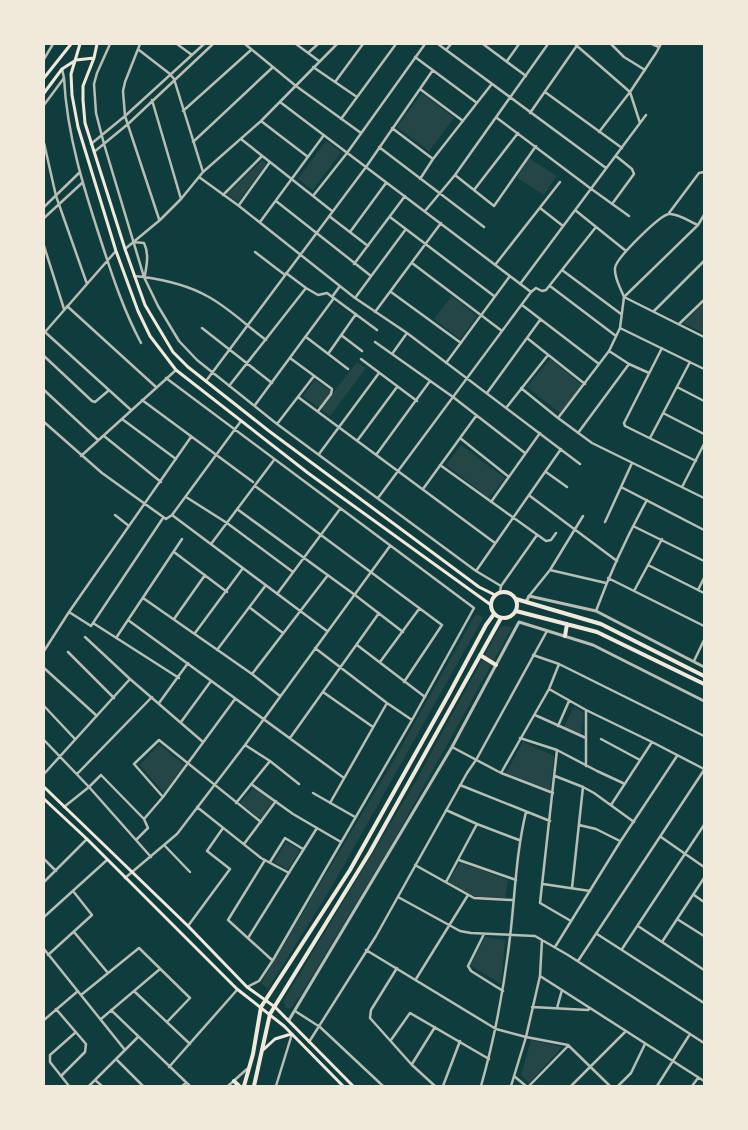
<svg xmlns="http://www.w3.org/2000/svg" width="748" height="1130" font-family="Signika,sans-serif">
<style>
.green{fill:#244646}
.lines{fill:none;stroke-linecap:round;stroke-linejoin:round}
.minor{stroke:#b8beb3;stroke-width:2.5}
.tertiary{stroke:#b8beb3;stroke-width:3}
.secondary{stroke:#f1e9da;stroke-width:3}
.trunk{stroke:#f1e9da;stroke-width:4}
</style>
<rect width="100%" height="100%" fill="#0f3d3e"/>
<!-- green -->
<path class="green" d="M422,93L454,118L429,151L397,127Z
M326,141L341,152L313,190L298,179Z
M529,158L556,176L544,195L517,178Z
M262,160L266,164L238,202L227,194Z
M452,296L477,316L460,339L434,319Z
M704,303V333L683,323Z
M550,359L582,385L560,413L527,387Z
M357,362L366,368L330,416L303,396L315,380L333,393Z
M461,445L505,478L489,498L446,465Z
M475,615H479L483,618L331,888L268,989L261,983L394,760Z
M508,626L512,628L390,847L300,996L290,1009L285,1008L284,1000L415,783L500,627Z
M574,707L584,713L581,735L564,727Z
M523,742L554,756L550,792L506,773Z
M159,744L184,765L164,793L140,765Z
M254,787L273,801L261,819L240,803Z
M286,842L300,850L288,870L274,862Z
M460,862L508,880L505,900C478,899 471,897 448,882Z
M485,937L505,940L501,984L470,965Z
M531,1040L562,1047L529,1083L521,1075Z"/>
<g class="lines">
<!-- minor -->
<path class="minor" d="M110,44L97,73L94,84L96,113L104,144L144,277C165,280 189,286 207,296C228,307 247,326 266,340
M140,44L125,82L123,91L125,116L159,219
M177,44L192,55
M245,44L296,86L361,133
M296,44L319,61
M438,44L606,168
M483,44L526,76
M611,44L624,57L645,70
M652,44L659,47
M576,45L630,92L640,123
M139,50L170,74L174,79L203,172
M446,50L451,44
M308,53L318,44
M415,57L477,103
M44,59L53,44
M507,61L519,44
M313,67L357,97
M64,78C67,136 84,189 102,244C113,278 124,311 141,343
M335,82L363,44
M420,89L463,121
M545,92L622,148
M152,100L181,199
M280,102L531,292
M44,105L64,78L62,69
M183,111L251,50
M530,113L578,44
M497,118L590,188L629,216
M341,119L396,44
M261,121L308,157
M392,128L433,159
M599,132L630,92L656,53L661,44
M241,139L332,211
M193,142L273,67
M44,143L56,196L87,284
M91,144L125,116L204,44
M379,147L484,227
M94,152L128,124L213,44
M455,175L494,206L536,146
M199,177L239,206L355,298L407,333L580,464
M420,179L433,159L491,85
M474,190L518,133
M223,195L262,156
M313,196L347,153L425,44
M276,201L371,276
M612,204L634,174L632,169L616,156
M239,205L270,162
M44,207L79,173
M540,208L563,226
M575,210L626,251
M425,211L455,175L548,44
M669,213L699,173L704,172
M704,215L698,225C690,222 678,213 669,214C660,215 616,258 615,268C614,278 621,289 624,297L704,337
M329,216L368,246
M390,217L494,296
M44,218L82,183
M260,222L324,135
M350,232L386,183
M133,242L144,243C149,253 147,264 145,275
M44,246L64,309
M125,249L160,220L181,199L203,172L261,121L337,44
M255,252L285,275
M412,263L502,331
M354,264L405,196
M495,265L560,182
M562,270L621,314
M134,276L144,277L158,306L179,341L197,360L277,424L476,571L501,586L500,592
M520,284L646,115
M550,286L616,336
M306,288L318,295L327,293L377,330
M391,292L461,343
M332,297L340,286
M355,298L406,229
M522,305L599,364
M67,306L156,387
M654,311L704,261
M375,312L441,223
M679,324L704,300
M202,328L272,383
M620,328L704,369
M45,332L131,410
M45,332L115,252
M341,335L362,351
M306,337L348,369
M527,338L585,384
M375,342L453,397L525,453
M662,348L624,423L625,426L696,461
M609,351L629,364L649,373
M328,354L356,314
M392,354L407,333
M44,356L92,401L95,402L108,391
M290,358L332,389L331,394L318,411
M361,359L417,401
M446,363L510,276
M166,378L474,608L412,720L273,960L259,981L247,987
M206,381L366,167L433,70
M229,386L306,288L286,273
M677,387L704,401
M521,388L558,418L592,443L704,498
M44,390L98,440
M487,393L540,320
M298,397L495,543
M142,400L253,482
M255,405L334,298
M506,408L548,355
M663,413L704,434
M558,418L609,351L620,328L624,297L698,225
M122,419L176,459
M44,422L102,473L166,519L172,515L241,421
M277,424L314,376
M578,433L629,364
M104,436L161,482
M460,438L509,477
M650,438L690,362
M357,441L397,387
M319,454L379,373
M376,455L430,381
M81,456L176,370
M440,465L546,541L551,540L556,533
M546,472L567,487
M255,486L442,625L404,682
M621,487L704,530
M682,487L704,444
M423,489L476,416
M530,496L617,561
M186,497L227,523L293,572
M378,498L531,292L536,288L542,291L546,290L596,227
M491,502L540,433
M237,509L355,595L403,632
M115,515L129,526
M172,515L327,631
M605,522L632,463
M633,526L704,561
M211,544L274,460
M174,552L227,592
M648,565L704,593
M550,570L606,583
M476,571L561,449
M608,578L704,626
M501,586L537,535
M698,590L704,578
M634,591L662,539
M277,594L340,509
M529,596L550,570L583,516
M143,598L252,674L280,696
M249,607L283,633
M596,611C610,573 627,536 647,500
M69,612L91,626L93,623L179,678
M174,619L205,575
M128,620L344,778
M93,623L163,518
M195,633L243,568
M85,637L130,679L203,742
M116,638L182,539
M357,645L425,697
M315,648L387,703L412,720
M217,650L266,585
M44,651L69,612L191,437
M68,652L114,698
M533,655L559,664L704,736
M694,661L704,640
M380,662L419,609
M44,668L97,716
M252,674L328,575
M549,689L586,710L652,742L704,769
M323,692L373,727
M159,703L188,663
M44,706L75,739
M535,715L586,738V710
M181,722L211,681
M558,726L569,701
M290,738L379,613
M520,738L557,750L597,771L625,784
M601,739L640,760
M44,740L89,787L101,775L144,819L148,828L136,840
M245,745L270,761L299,784
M452,747L501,773L553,793
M557,750L540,903L571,921
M586,766V738
M501,773L549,689L559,664
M44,774L130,679
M77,774L152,697
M555,776L583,787L594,793L634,822
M251,784L293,814L341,842
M460,785L550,821
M313,793L355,817
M163,797L134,764L159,740L261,822
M236,803L270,761
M330,803L387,703
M611,805L652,742
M64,807L89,787L151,857
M197,807L261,858L289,873
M446,810L477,824L519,840
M144,819L163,797L235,699
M579,825L596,829L620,841
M661,837L704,867
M244,844L276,801
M165,846L190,872
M44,859L56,871
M265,860L228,920L272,960
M459,860L516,880
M270,862L285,838L303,849
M415,865L474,898L512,900
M125,878L177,834L245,745L390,546
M44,882L87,839
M446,882L477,824
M543,884L590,891
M572,888L583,787
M694,895L704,902
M398,897L460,931L471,933L535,936L568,955L704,1043
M44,917L107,860
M677,919L704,936
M188,926L230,869L207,851L223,828
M638,926L704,970
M74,932L108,973
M484,934L468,966L471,971L503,991
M597,934L704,1003
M248,938L317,828
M662,942L704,878
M555,947L620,842L677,756
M44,949L125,1050
M622,949L704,825
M366,950L496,1029L526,1037L568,1045L610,1086
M48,955L92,915L73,891
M578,961L704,770
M397,968L371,1010L370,1018L412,1065L435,1086
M540,976L704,1081
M416,979L468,895
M134,991L190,1044
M81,995L139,948L190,998L167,1022
M532,1007L588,1010L590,1008
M557,1008L562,990
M56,1009L86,1044L85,1052L61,1076
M111,1010L190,1086
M295,1011L320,1027L383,1086
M101,1019L160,969
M44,1020L78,991
M391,1040L410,1013L489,1059
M309,1042L376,936L467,773L476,760L547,631
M116,1059L143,1086
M412,1064L435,1027
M169,1067L237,990
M514,1076L526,1086
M95,1080L102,1086
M69,1086L50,1062V1055L76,1032
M89,1086L138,1037
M182,1086L186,1083
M228,1086L247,1069
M276,1086L292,1034
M443,1086L460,1041
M481,1086C495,1037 504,988 510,937C515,895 516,853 526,812
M511,1086L526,1037L540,976L542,940
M529,1086L568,1046
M571,1086L626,1031
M618,1086L631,1073L645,1044
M657,1086L690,1034
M692,1086L698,1078"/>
<!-- tertiary -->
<path class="tertiary" d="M526,602L529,596L596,611L704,667
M289,1020L452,747L519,622L593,645L704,701"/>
<!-- secondary -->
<path class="secondary" d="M80,44L71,74L72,95L78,127L116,251L138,311L150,336L176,370L308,473L491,605
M94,58L83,86V100L85,123L125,249L145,305L173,352L188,367L269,431L479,587L495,595
M44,78L71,44
M44,93L62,69L76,60L94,58L97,44
M44,787L188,926L247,987L275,1007L353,1086
M44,799L87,839L237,989L284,1026L343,1086
M263,1050L275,1039L291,1034"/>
<!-- trunk -->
<path class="trunk" d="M491 605a13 13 0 1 1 26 0a13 13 0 1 1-26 0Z
M516,599L601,624L704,676
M516,611L597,632L704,684
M565,636L567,624
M480,655L496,665
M234,1081L239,1086
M244,1086L253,1054L261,1007L350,870L449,694L486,625L494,614
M254,1086L270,1014L370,852L501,618"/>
</g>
<!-- border -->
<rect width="748" height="1130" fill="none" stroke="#f1e9da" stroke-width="90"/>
</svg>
